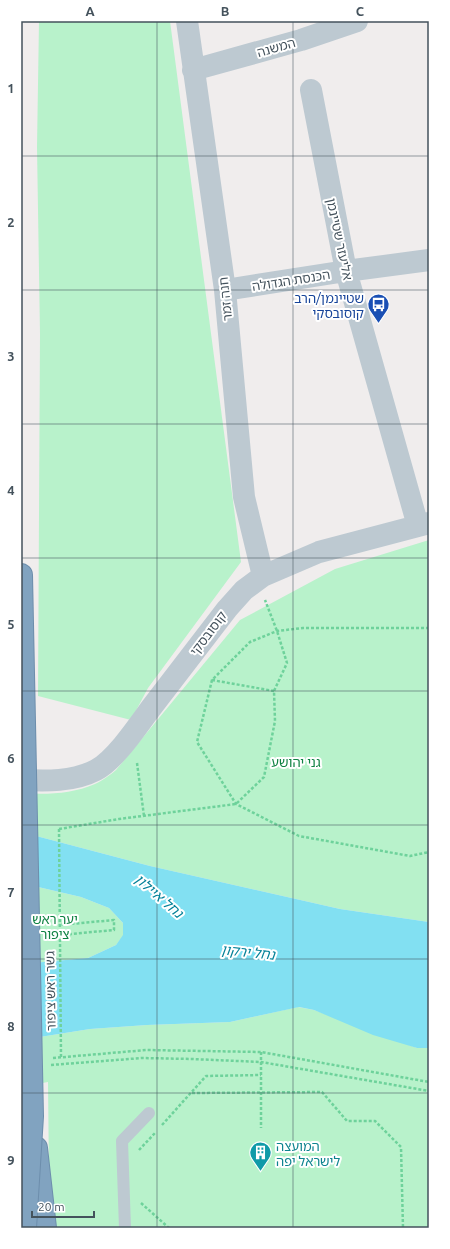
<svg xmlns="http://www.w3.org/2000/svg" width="450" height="1249" font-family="Ubuntu,'Noto Sans Hebrew',sans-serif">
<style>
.green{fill:#b8f2cb}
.water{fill:#82e0f2}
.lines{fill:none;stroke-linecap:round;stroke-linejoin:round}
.highway-casing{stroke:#6d8eac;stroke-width:24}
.path{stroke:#6ed29b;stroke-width:2.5;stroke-dasharray:3 2;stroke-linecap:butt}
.lane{stroke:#bdc9d1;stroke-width:12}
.street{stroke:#bdc9d1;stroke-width:22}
.highway{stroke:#81a3c0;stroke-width:22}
.highway-bridge-casing{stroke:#6d8eac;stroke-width:24;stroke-linecap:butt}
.path-bridge{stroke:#6ed29b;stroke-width:2.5;stroke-dasharray:3 2;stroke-linecap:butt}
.highway-bridge{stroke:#81a3c0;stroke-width:22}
.grid{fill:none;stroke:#44525c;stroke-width:1;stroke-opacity:0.55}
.labels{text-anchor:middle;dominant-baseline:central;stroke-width:4;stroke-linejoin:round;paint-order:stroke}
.street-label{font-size:13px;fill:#44525c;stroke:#fff}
.transit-label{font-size:13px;fill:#164399;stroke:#fff;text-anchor:end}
.park-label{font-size:13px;fill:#108243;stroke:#fff}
.culture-label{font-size:13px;fill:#0d838f;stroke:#fff;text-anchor:start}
.water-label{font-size:14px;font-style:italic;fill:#058299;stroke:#fff}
.neatline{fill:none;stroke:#44525c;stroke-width:1.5}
.grid-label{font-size:13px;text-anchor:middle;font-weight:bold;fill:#44525c}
</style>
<rect width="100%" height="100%" fill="#f0eded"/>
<!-- green -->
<path class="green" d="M39,21H170L241,562L148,688L131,720L38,696L40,334L37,147Z
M429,540V922L340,909L150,866L21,832V793C45,795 72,794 95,784C102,781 110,775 116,770L240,620L335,569Z
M21,883L81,897L109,908L123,923V936L116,945L88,958L21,964Z
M298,1007L314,1010L417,1048H429V1228H56L49,1178L48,1082L21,1087V1040L90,1029L147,1025L230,1022Z"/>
<!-- water -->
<path class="water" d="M21,832L150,866L340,909L429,922V1048H417L373,1035L314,1010L299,1007L230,1022L147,1025L90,1029L21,1040V964L88,958L116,945L123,935V923L109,908L81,897L21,883Z"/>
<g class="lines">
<defs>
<path id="highway" d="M21,575L22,624
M36,1148L45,1228"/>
</defs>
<!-- highway casing -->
<use href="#highway" class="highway-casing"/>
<!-- path -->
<path class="path" d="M429,628H303L277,631L250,642L212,680L197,742L236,804L299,836L410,856L429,852
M212,680L274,691
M137,763L144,816
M59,829L119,819L236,804L264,777L275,721L274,691L287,663L277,631L265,600
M49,936L114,930V920L59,925
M261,1052V1128
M53,1058L146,1050L261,1052L429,1082
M51,1065L142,1058L192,1059L261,1062L429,1091
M192,1093L322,1092L347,1121H375L401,1147L403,1228
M162,1125L206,1076L261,1075
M139,1150L155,1133
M141,1203L169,1228
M265,1227V1228"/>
<!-- lane -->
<path class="lane" d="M125,1228L122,1141L149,1113"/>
<!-- street -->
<path class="street" d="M187,21L225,290L244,497L263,576
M193,70L301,40L357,21
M311,90L346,271L418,526
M225,290L346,271L429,260
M21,780C46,781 73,782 96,770C115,760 138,726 151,708C176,675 202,642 227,609L244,590L263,576L319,552L429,523"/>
<!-- highway -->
<use href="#highway" class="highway"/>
<defs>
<path id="highway-bridge" d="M22,624L32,1116L25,1228"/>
</defs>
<!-- highway-bridge casing -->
<use href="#highway-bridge" class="highway-bridge-casing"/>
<!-- path-bridge -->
<path class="path-bridge" d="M59,829L61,1057"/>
<!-- highway-bridge -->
<use href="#highway-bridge" class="highway-bridge"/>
</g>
<!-- grid -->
<path class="grid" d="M157,21V1228M293,21V1228M21,156H429M21,290H429M21,424H429M21,558H429M21,691H429M21,825H429M21,959H429M21,1093H429"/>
<!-- icons -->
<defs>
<symbol id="bus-pin" viewBox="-11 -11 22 30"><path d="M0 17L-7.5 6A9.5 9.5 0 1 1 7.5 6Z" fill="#1a4fb4" stroke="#fff"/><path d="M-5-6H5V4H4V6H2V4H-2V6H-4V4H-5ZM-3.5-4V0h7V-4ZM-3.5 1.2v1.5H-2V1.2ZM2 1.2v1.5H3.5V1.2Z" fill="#fff"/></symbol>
<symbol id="building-pin" viewBox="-11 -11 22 30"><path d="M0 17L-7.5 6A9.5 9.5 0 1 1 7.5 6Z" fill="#0f9aa8" stroke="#fff"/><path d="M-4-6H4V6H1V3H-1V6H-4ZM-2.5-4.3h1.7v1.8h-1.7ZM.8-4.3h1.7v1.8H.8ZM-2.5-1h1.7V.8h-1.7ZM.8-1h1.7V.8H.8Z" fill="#fff"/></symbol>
</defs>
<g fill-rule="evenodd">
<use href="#bus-pin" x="366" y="292" width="25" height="34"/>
<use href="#building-pin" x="248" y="1140" width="25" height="34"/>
</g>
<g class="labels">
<!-- street labels -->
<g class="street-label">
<text transform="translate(276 47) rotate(-16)">המשנה</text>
<text transform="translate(340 239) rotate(78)">אליעזר שטיינמן</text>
<text transform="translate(291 280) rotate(-9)">הכנסת הגדולה</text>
<text transform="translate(225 299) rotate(-96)">חנה זמר</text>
<text transform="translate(208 633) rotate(-53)">קוסובסקי</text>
<text transform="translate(50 991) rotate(-91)">גשר ראש ציפור</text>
</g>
<!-- transit labels -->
<g class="transit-label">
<text x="364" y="298">שטיינמן/הרב<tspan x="364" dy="15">קוסובסקי</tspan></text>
</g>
<!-- park labels -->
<g class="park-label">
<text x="296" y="762">גני יהושע</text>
<text x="55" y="919">יער ראש<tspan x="55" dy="15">ציפור</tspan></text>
</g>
<!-- culture labels -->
<g class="culture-label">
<text x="276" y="1146">המועצה<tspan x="276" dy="15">לישראל יפה</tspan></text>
</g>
<!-- water labels -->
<g class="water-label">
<text transform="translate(159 896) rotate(41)">נחל איילון</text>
<text transform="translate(248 952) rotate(6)">נחל ירקון</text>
</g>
</g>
<!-- border -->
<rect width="450" height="1249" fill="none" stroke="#ffffff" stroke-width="44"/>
<!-- scale -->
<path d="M32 1211v6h62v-6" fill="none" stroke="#44525c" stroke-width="2"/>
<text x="38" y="1211" font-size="12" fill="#44525c" stroke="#ffffff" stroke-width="3" paint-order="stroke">20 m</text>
<rect x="22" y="22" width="406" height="1205" class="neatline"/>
<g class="grid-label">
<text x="90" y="16">A</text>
<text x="225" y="16">B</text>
<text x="360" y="16">C</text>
<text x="11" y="93">1</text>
<text x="11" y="227">2</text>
<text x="11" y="361">3</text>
<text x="11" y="495">4</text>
<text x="11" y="629">5</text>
<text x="11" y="763">6</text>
<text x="11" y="897">7</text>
<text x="11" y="1031">8</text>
<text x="11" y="1165">9</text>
</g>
</svg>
